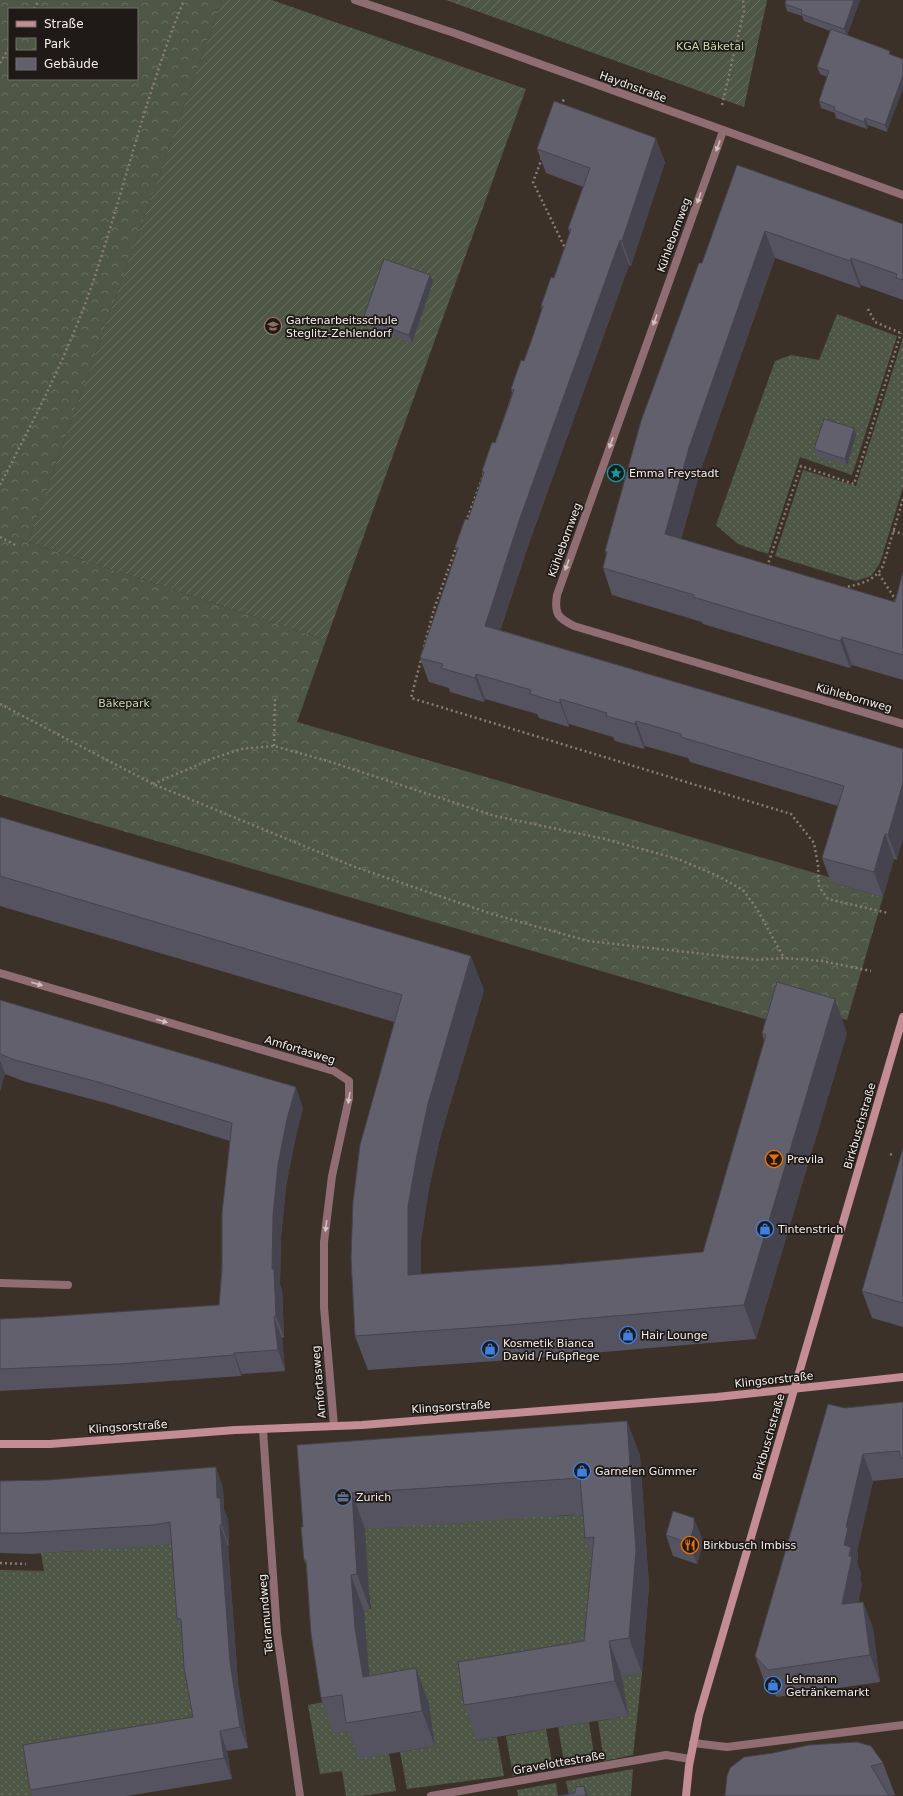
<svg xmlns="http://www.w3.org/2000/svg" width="903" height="1796" font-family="'DejaVu Sans',sans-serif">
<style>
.grass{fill:url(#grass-dots)}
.park{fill:url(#park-crowns);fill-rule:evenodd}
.garden{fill:url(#garden-furrows)}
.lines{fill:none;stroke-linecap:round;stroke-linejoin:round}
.path{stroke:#877d76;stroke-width:2.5;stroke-dasharray:2 3;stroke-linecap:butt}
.lane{stroke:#906d72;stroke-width:8}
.street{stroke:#906d72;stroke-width:8}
.secondary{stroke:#c48c95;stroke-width:8}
.wall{fill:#55535f}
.shaded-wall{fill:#45434d}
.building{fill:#63606e;stroke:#45434d}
.oneway{fill:#d2c2bf}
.labels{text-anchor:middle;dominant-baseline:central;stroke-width:3.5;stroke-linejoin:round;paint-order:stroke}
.park-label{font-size:11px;fill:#c3dcaa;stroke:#1f1a17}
.street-label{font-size:11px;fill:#f6efe9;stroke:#1f1a17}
.poi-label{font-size:11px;fill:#f6efe9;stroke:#1f1a17;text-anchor:start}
</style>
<defs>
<pattern id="grass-dots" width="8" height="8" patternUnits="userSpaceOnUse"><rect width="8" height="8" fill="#4e5746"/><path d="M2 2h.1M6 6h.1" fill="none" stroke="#686f61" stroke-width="1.8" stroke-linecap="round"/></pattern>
<pattern id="park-crowns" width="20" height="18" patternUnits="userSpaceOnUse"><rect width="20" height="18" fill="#4e5746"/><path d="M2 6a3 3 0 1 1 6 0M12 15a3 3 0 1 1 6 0" fill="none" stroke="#686f61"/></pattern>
<pattern id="garden-furrows" width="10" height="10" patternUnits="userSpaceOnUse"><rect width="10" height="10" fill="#4e5746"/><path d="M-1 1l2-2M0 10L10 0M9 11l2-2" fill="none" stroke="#686f61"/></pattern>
</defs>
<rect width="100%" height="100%" fill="#3c3129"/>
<!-- grass -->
<path class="grass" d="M837,314L897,336L852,475L800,457L768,554L738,544L716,525L775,361L791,355L819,360Z
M903,338V487L880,563L871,576L856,581L775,556L803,470L856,486Z
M595,1504L599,1660L477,1740L497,1737L504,1776L407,1789L400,1752L435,1746L376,1712L368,1664L364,1611L371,1609L361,1524L386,1527L414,1525L415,1523L559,1514V1516L573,1515Z
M180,1538L200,1738L35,1796H0V1570L44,1571L41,1553L75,1551Z
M642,1673L633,1755L604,1761L598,1721L628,1716L622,1677Z
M329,1701L334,1733L355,1730L389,1754L396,1791L361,1796H346L342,1771L320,1774L308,1705Z
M589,1722L595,1761L565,1767L558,1727Z
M546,1729L553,1768L513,1776L506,1736Z
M633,1769L631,1796H569L566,1781Z
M556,1783L558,1796H518L517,1790Z"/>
<!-- park -->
<path class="park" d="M0,0H222L28,542L326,640L297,722L832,878L831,882L883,897L847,1020L786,1003L765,1019L0,795ZM9,9H137V79H9Z"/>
<!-- garden -->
<path class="garden" d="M222,0H272L526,89L326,640L28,542Z
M446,0H767L744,107Z"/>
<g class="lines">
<!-- path -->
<path class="path" d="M34,9L39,0
M0,63L9,48
M722,105L744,11L743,0
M561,106L564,99
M542,158L533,182L566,250
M868,309L875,322L903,334
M0,485C35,418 70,350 94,279C125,186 147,90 184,0
M466,522L484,473
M893,531L903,534
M0,537L17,546
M767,567L801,466L854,484L901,333
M879,574L897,602
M843,588C859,584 874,582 883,566L903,499
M424,647L434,609L456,548
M422,656L411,698L791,814L814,843L818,865L819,887L828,899L888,913
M0,704L153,784L355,867L492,914L588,941L758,960L784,958L822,961L871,971
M274,746L275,698
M153,784L214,758L241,749L274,746L331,762L495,816L605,839L678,859L718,876L743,890L757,909L784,958
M890,1154L892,1155
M708,1545L718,1548
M0,1563L26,1564"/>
<!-- lane -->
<path class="lane" d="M0,1283L68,1285
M431,1796L666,1755L690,1759"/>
<!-- street -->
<path class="street" d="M355,0L457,34L903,195
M723,131L557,595C554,614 558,618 574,626L903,724
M0,973L334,1071L349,1081V1098L332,1176L324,1242V1307L334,1426
M263,1430L277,1633L300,1796
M693,1743L727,1747L903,1725"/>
<!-- secondary -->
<path class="secondary" d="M0,1444H50L235,1430L362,1425L717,1397L903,1377
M686,1796L689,1766L699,1715L903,1017"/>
</g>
<!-- wall -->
<path class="wall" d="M786,0H860L847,35L890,51L887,132L868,125L867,129L836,118L835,113L821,108L819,101L827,77L820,74L817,67L830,31L804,21L802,16L787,11L785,4Z
M537,149L665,162L631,266L629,265L528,546L500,630L903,749L897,860L894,859L883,897L831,882L822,858L838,806L690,762L688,758L666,752L645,746L644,749L615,741L613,737L569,724V727L539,718L537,714L485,699L484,702L450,692L449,688L429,682L420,658L457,552L455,547L468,520L483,475L482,471L495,443L512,393L511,389L524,361L542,310L541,306L554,278L570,233L568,229L583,187L546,173Z
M737,165L903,224V300L861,285L860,288L775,258L699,475L681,539L895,602L903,572V680L852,665L850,668L703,624L702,622L612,595L603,568L606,554L605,551L702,263Z
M430,275L433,282L412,343L366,326L363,319Z
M856,435L847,466L817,456L814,449Z
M0,817L484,990L440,1138L429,1188L421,1240V1274L565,1264L703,1252L764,1041L762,1033H847L756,1339L510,1360L368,1370L355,1336L394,1022L0,906Z
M0,1000L303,1108L295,1140L286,1186L281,1237L280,1284L282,1290L284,1337L282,1338L285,1371L242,1374L241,1376L127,1384L0,1391V1319L43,1317L219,1305L230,1141L106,1103L23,1081L5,1074L0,1091Z
M903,1148V1327L872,1318L862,1291Z
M903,1402V1478L873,1481L857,1551L858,1555L857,1562L861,1574L860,1578L862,1584L858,1603L863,1602L873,1629L880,1682L777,1697L765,1683L755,1656L845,1408Z
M627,1421L640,1456L649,1586L642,1673L622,1677L628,1716L477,1740L464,1705L584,1641L592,1558L585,1538L583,1514L365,1529L370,1610L364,1611L368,1664L370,1675L429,1704L435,1746L359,1759L349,1731L334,1734L321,1698L306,1565L304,1560L303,1527L297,1445Z
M0,1481L223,1488L224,1510L228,1519L229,1546H228L238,1683L248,1748L227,1751L232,1779L127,1796H32L30,1790L193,1717L182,1633L177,1619L171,1543L161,1545L31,1554L0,1553Z
M666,1535L702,1538V1547L697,1564L673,1556Z
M883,1763L895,1795L890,1796H725Z"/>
<!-- shaded-wall -->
<path class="shaded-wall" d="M854,0H860L847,36L844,29Z
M903,75V89L887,132L885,125Z
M865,118L868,125L867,129L864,122Z
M656,138L665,162L631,266L622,241Z
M765,231L775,258L699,475L675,562L665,534L689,448Z
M620,240L629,265L528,546L494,651L485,626L519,521Z
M851,258L861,285L860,288L850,261Z
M430,275L433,282L412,343L409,335Z
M854,428L856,435L847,466L845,459Z
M842,637L852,665L850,668L840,641Z
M476,674L485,699L484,702L475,678Z
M560,699L569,724V727L560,703Z
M636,721L645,746L644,749L635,724Z
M903,783V839L897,860L888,835Z
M885,834L894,859L883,897L874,872Z
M471,956L484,990L440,1138L429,1188L421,1240V1309L408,1275V1206L417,1155L428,1104Z
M835,999L847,1033L756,1339L744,1305Z
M0,1060L5,1074L0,1091Z
M296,1087L303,1108L295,1140L286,1186L281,1237L280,1284L282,1290L284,1337L276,1316L272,1269L273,1216L278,1165L287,1119Z
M274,1317L282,1338L285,1371L278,1350Z
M234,1353L242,1374L241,1376L234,1355Z
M627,1421L640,1456L649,1586L642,1673L629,1638Z
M863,1454L873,1481L857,1551L858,1555L857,1562L861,1574L860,1578L862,1584L851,1631L842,1604L844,1545L846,1527Z
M216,1467L223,1488L224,1510L228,1519L229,1546L222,1525L217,1498Z
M352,1493L365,1529L370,1610L357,1574Z
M694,1518L702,1538V1547L697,1564L689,1543Z
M220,1525L228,1546L238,1683L248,1748L240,1727L230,1662Z
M351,1575L364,1611L368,1664L376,1712L363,1677L355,1628Z
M863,1602L873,1629L880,1682L870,1655Z
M609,1641L622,1677L628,1716L615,1681Z
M416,1668L429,1704L435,1746L422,1711Z
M220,1731L227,1751L232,1779L224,1758Z
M584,1786L588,1796H586Z"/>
<!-- building -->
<path class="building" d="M786,0H854L844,29L801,14L802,10L785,4Z
M831,29L890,51L889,54L903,59V75L885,125L865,118L864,122L834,110L835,107L819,101L829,71L817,67Z
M554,101L656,138L622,241L620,240L519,521L485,626L903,749V783L888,835L885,834L874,872L822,858L844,786L681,737V734L657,727L636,721L635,724L606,716L607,713L560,699V703L530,694L531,690L476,674L475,678L441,668L443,664L420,658L458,548L455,547L465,519L468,520L484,472L482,471L492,442L495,443L506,413L514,390L511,389L521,360L524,361L532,339L543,306H541L551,277L554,278L571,229H568L590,168L537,149Z
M737,165L903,224V280L896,278L897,274L851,258L850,261L765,231L689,448L665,534L895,602L903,572V655L842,637L840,641L693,597L694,595L603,568L607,552L605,551L641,421L699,263H702Z
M384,259L430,275L409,335L363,319Z
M824,419L854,428L845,459L814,449Z
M0,817L471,956L428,1104L417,1155L408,1206V1275L565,1264L703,1252L766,1035L762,1033L777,982L835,999L744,1305L497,1326L355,1336L351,1258L353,1202L360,1145L402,995L0,876Z
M0,1000L296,1087L287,1119L278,1165L273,1216L272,1269H274L276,1316L274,1317L278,1350L234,1353V1355L119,1364L0,1369V1319L43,1317L219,1305L222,1271V1213L232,1123L98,1082L15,1060L0,1054Z
M903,1148V1303L862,1291Z
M903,1402V1458H901L899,1451L863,1454L846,1527L848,1528L844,1545L851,1547L849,1556L852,1557L842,1604L863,1602L870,1655L768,1670L755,1656L828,1404L845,1408Z
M627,1421L636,1550L629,1638L609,1641L615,1681L464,1705L458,1662L584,1641L594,1537L585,1538L580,1478L352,1493L357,1574L351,1575L355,1628L363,1677L416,1668L422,1711L346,1723L342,1695L321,1698L311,1634L306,1560H304L301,1527H303L297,1445Z
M216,1467L217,1498H220L222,1525H220L230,1662L240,1727L220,1731L224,1758L30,1790L23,1745L193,1717L184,1668L181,1619H177L170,1522L153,1525L23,1533H0V1481L48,1480Z
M673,1511L694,1518V1527L689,1543L666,1535Z
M857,1742L871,1746L883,1763L871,1766L889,1796H725L727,1776L730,1768L744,1757L773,1753L809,1745Z
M584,1786L586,1796H558L575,1793L576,1787Z"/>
<!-- one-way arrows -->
<defs><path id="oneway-solid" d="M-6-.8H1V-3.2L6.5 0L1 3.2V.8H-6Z"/></defs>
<g class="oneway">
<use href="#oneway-solid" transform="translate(718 146) rotate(110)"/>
<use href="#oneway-solid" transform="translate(699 198) rotate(110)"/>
<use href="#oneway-solid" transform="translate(655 320) rotate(110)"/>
<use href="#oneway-solid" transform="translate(611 443) rotate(110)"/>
<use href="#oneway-solid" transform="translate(567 565) rotate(110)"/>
<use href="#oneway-solid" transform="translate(37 984) rotate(16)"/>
<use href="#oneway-solid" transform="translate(162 1021) rotate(16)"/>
<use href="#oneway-solid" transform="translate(349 1098) rotate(99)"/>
<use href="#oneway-solid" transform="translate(326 1226) rotate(97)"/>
</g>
<!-- icons -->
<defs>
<symbol id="school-ring" viewBox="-11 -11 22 22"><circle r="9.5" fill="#1f1a17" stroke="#8d6e63" stroke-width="1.5"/><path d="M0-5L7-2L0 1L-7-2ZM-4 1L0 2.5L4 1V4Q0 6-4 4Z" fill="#8d6e63"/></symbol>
<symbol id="sight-ring" viewBox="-11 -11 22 22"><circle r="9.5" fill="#1f1a17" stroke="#0f9aa8" stroke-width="1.5"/><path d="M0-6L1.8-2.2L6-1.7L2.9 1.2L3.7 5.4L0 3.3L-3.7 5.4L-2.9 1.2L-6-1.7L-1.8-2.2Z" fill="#0f9aa8"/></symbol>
<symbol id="bar-ring" viewBox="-11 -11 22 22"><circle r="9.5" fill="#1f1a17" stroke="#e8710a" stroke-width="1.5"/><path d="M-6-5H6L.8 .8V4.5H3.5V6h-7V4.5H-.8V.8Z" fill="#e8710a"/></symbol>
<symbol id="shop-ring" viewBox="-11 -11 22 22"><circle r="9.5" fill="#1f1a17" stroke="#3f7fe0" stroke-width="1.5"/><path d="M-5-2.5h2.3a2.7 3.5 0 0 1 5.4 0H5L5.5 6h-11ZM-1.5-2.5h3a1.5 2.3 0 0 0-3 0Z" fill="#3f7fe0"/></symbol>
<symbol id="office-ring" viewBox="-11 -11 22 22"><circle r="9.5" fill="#1f1a17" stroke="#5c6f8a" stroke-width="1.5"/><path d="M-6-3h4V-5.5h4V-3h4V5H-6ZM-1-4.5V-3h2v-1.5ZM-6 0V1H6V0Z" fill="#5c6f8a"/></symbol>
<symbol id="restaurant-ring" viewBox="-11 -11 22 22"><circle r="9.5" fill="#1f1a17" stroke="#e8710a" stroke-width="1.5"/><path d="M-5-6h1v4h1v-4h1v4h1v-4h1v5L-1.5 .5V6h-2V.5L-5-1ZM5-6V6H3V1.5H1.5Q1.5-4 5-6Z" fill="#e8710a"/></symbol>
</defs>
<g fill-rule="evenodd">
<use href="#school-ring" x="263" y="316" width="20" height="20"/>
<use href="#sight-ring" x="606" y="463" width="20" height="20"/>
<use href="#bar-ring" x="764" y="1149" width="20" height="20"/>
<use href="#shop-ring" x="755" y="1219" width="20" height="20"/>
<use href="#shop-ring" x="618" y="1325" width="20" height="20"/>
<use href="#shop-ring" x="480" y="1339" width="20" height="20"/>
<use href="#shop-ring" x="572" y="1461" width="20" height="20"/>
<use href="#office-ring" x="333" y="1487" width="20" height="20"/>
<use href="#restaurant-ring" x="680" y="1535" width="20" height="20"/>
<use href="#shop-ring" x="763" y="1675" width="20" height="20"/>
</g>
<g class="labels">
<!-- park labels -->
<g class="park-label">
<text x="710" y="46">KGA Bäketal</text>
<text x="124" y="703">Bäkepark</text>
</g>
<!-- street labels -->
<g class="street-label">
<text transform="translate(633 87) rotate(20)">Haydnstraße</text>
<text transform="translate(674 235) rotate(-70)">Kühlebornweg</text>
<text transform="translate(565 540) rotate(-70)">Kühlebornweg</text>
<text transform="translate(854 698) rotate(16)">Kühlebornweg</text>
<text transform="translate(300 1050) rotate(17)">Amfortasweg</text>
<text transform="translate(860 1126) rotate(-74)">Birkbuschstraße</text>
<text transform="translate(774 1380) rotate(-6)">Klingsorstraße</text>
<text transform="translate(319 1382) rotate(-95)">Amfortasweg</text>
<text transform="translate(451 1407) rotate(-4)">Klingsorstraße</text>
<text transform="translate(128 1427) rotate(-4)">Klingsorstraße</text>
<text transform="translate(769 1437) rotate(-74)">Birkbuschstraße</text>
<text transform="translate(266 1614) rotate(-95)">Telramundweg</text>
<text transform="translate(559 1763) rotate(-10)">Gravelottestraße</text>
</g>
<!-- poi labels -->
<g class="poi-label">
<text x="286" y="320">Gartenarbeitsschule<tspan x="286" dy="13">Steglitz-Zehlendorf</tspan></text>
<text x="629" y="473">Emma Freystadt</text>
<text x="787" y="1159">Previla</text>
<text x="778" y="1229">Tintenstrich</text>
<text x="641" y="1335">Hair Lounge</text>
<text x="503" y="1343">Kosmetik Bianca<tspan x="503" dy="13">David / Fußpflege</tspan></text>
<text x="595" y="1471">Garnelen Gümmer</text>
<text x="356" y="1497">Zurich</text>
<text x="703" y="1545">Birkbusch Imbiss</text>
<text x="786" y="1679">Lehmann<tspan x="786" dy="13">Getränkemarkt</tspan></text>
</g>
</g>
<!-- legend -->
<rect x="8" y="8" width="130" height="72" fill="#1f1a17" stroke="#756f6b"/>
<rect x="16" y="21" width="20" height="6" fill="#c48c95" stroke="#756f6b"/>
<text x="44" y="28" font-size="12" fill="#f6efe9">Straße</text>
<rect x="16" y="38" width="20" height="12" fill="url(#park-crowns)" stroke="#756f6b"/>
<text x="44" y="48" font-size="12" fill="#f6efe9">Park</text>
<rect x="16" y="58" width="20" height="12" fill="#63606e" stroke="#756f6b"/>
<text x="44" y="68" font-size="12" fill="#f6efe9">Gebäude</text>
</svg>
